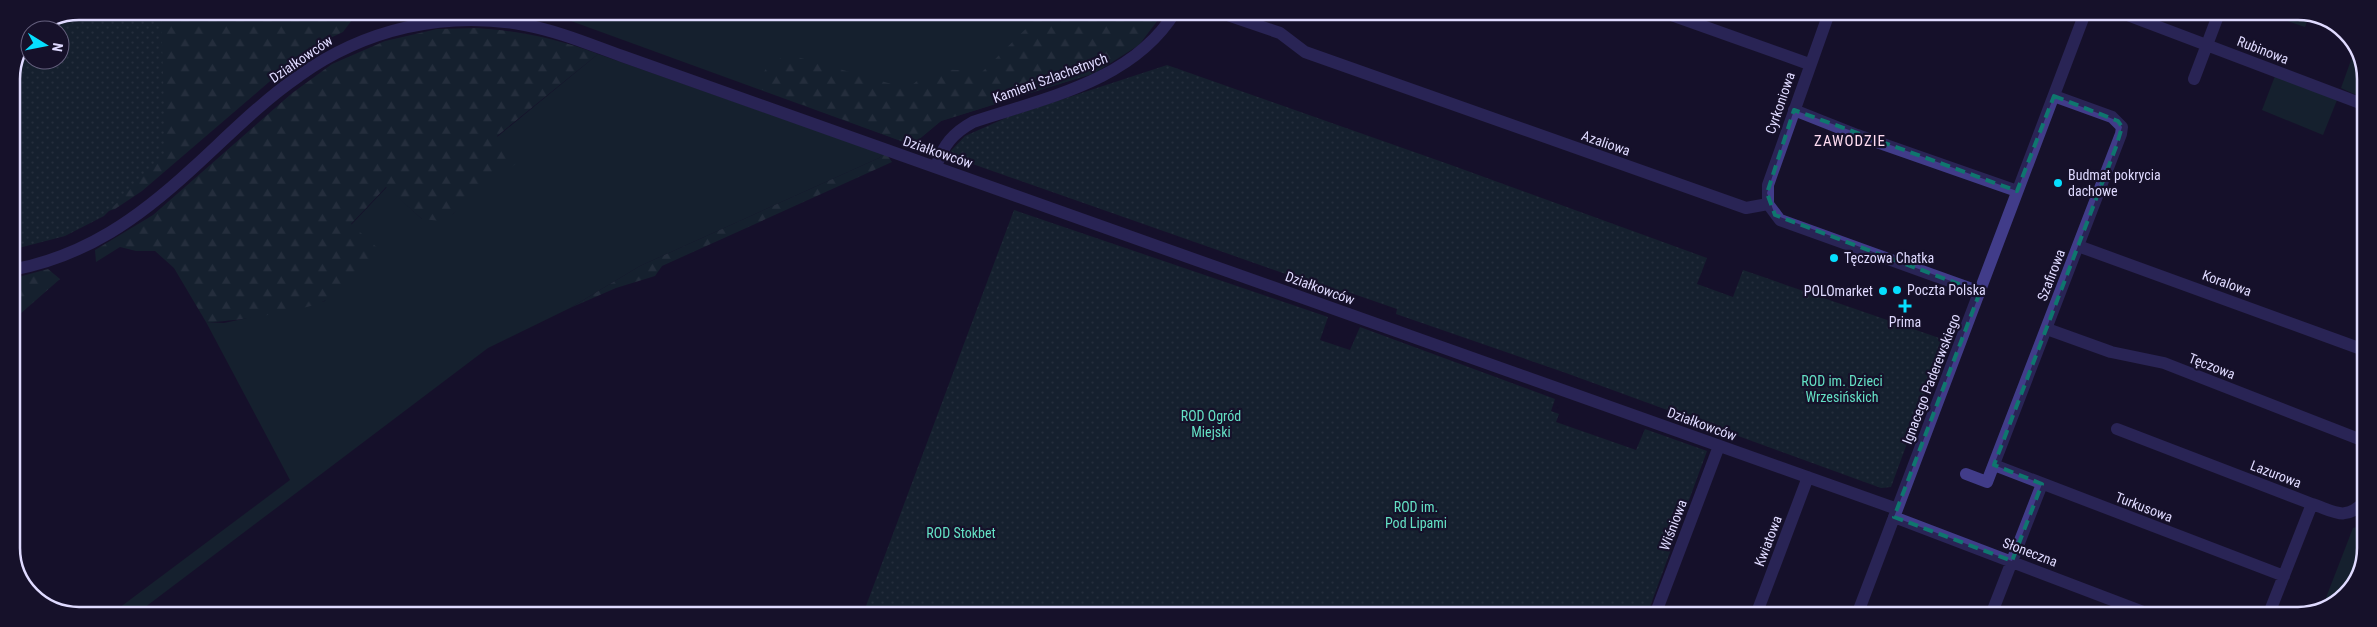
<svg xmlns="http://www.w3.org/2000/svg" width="2377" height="627" font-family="'Roboto Condensed',sans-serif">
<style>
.grass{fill:#143434}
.forest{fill:url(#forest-firs)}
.park{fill:url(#park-dots)}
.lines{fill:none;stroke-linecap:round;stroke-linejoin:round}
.minor{stroke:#413c89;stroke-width:12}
.marked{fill:none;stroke:#0f766e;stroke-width:4;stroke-dasharray:10 6;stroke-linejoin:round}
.poi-dot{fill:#06dfff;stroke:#16112a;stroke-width:2}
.labels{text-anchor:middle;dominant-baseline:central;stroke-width:4.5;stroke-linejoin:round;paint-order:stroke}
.street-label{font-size:14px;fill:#dfdaff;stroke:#16112a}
.poi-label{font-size:14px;fill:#dfdaff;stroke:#16112a;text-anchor:start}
.park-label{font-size:14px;fill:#64e1c5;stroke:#16112a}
.neighbourhood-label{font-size:15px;letter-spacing:1px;fill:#ffdcf1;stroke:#16112a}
.rim{fill:none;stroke:#dfdaff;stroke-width:2.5}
</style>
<defs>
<pattern id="forest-firs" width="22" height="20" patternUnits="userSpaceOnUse" patternTransform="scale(1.25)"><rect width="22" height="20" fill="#143434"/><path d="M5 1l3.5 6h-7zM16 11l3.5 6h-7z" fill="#365152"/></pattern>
<pattern id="park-dots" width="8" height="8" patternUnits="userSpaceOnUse" patternTransform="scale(1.25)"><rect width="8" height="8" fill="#143434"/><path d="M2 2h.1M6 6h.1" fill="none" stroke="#365152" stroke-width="1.8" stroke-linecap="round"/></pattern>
</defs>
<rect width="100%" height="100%" fill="#16112a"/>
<!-- grass -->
<path class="grass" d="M536,12H1164L1095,73L941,121L912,145L560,17Z
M2355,49L2366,74L2365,99L2341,88Z
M598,54L883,154L879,158L640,266L570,308L488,348L136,614H111L290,480L206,322L224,323L325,301L351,225L387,187L422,219L453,214L462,205L497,137Z
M2275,76L2337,100L2323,135L2262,110Z
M2361,526L2364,528V565L2340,602L2322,608L2353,528Z"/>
<!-- forest -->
<path class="forest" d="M95,11L358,12L343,32L326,40L276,76L142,191L115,209L85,218Z
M1043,12H1164L1139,45L1095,73L941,121L912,145L755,87L767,67L787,54L909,89C929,64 953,69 981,73Z
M2264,13H2310L2305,27Z
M477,28C521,31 557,39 598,54L497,136L518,162L453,214L441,221L422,219L386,187L351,224L381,251C365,270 347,287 326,300C310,310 227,323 206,322L174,268L155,251H136L120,247L96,262L95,250L153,215L291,94L332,64L385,41L437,29Z
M883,154L887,155L892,162L662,266L655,276L616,288L570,308L640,266L879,158Z
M48,269L60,279L11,322V279Z"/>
<!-- park -->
<path class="park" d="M79,11H146L161,18L166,153L104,216L65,236L11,250V78L30,34V60H60V30H33Z
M1167,65L1451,165L1707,258L1697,284L1733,297L1743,270L1945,340L1891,487L1881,488L1566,373L1396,314L1397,309L1345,291L1337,292L947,155L965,136L1008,117Z
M1014,210L1328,317L1320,340L1350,350L1360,327L1555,399L1551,411L1559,414L1556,422L1636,450L1645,429L1707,451L1647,615L863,614Z"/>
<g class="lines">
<!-- minor -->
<path class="minor" d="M1219,12L1280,33L1305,52L1746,208L1768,204
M1666,13L1809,64
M1829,13L1768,185V204L1780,220L1980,292
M2122,13L2365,105
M2194,79L2219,13
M1794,110L1857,135L2017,191
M936,167C943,145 953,133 973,122C1045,98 1133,81 1175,12
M2078,246L2364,350
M11,270C85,257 140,217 193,168C227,137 261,102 299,76C364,29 446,10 525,25C558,31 591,45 622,56L1897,509
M2047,329L2111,352L2164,363L2364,441
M2117,429L2312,504L2268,616
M1994,465L2284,576
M1966,474L1987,482L2121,134L2122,127L2112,117L2054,96
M2312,504C2334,511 2345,522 2364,502
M1894,517L2154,616
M1655,615L1719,446
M1756,615L1808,477
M1857,615L2085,13
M1991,615L2042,484"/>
</g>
<!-- marked area -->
<path d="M0 0H2377V627H0ZM2054,96L2118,121L2122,127L2116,147L1994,465L2042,484L2012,561L1894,517L1980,292L1775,215L1767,193L1794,110L2017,191Z" fill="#16112a" fill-opacity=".55" fill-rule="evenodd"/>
<path class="marked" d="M2054,96L2118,121L2122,127L2116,147L1994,465L2042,484L2012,561L1894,517L1980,292L1775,215L1767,193L1794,110L2017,191Z"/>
<!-- markers -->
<g class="poi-dot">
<circle cx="2058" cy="183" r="5"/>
<circle cx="1834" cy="258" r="5"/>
<circle cx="1897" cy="290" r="5"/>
<circle cx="1883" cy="291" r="5"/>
<path d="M1902.5 298.5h5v5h5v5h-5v5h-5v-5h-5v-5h5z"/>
</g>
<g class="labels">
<!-- street labels -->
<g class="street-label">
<text transform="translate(2263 50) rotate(21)">Rubinowa</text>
<text transform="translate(301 59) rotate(-34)">Działkowców</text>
<text transform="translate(1050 78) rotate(-20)">Kamieni Szlachetnych</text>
<text transform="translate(1780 103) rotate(-71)">Cyrkoniowa</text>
<text transform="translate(1606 143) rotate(19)">Azaliowa</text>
<text transform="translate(938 152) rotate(19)">Działkowców</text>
<text transform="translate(2051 275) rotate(-69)">Szafirowa</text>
<text transform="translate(2227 283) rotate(20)">Koralowa</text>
<text transform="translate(1320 288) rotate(20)">Działkowców</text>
<text transform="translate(2212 366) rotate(21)">Tęczowa</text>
<text transform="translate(1931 379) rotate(-69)">Ignacego Paderewskiego</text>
<text transform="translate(1702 424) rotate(20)">Działkowców</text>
<text transform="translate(2276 474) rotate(21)">Lazurowa</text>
<text transform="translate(2144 507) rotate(21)">Turkusowa</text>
<text transform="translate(1673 525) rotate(-69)">Wiśniowa</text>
<text transform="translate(1768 541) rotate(-69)">Kwiatowa</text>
<text transform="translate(2030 552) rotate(21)">Słoneczna</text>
</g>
<!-- poi labels -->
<g class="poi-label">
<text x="2068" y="175">Budmat pokrycia<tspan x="2068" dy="16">dachowe</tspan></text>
<text x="1844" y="258">Tęczowa Chatka</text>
<text x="1907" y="290">Poczta Polska</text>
<text x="1873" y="291" text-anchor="end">POLOmarket</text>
<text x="1905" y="322" text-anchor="middle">Prima</text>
</g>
<!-- park labels -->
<g class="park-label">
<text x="1842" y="381">ROD im. Dzieci<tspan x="1842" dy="16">Wrzesińskich</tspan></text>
<text x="1211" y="416">ROD Ogród<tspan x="1211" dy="16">Miejski</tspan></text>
<text x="1416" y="507">ROD im.<tspan x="1416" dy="16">Pod Lipami</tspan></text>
<text x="961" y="533">ROD Stokbet</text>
</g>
<!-- neighbourhood labels -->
<g class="neighbourhood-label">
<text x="1850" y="141">ZAWODZIE</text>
</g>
</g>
<!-- crop -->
<path d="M0 0H2377V627H0ZM79 20H2298A59 59 0 0 1 2357 79V548A59 59 0 0 1 2298 607H79A59 59 0 0 1 20 548V79A59 59 0 0 1 79 20Z" fill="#16112a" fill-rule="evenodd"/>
<path class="rim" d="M79 20H2298A59 59 0 0 1 2357 79V548A59 59 0 0 1 2298 607H79A59 59 0 0 1 20 548V79A59 59 0 0 1 79 20Z"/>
<!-- north arrow -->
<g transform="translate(45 45) rotate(100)"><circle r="24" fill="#16112a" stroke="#66617f"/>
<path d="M0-4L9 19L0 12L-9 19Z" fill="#06dfff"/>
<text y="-8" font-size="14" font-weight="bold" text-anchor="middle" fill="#dfdaff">N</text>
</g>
</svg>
